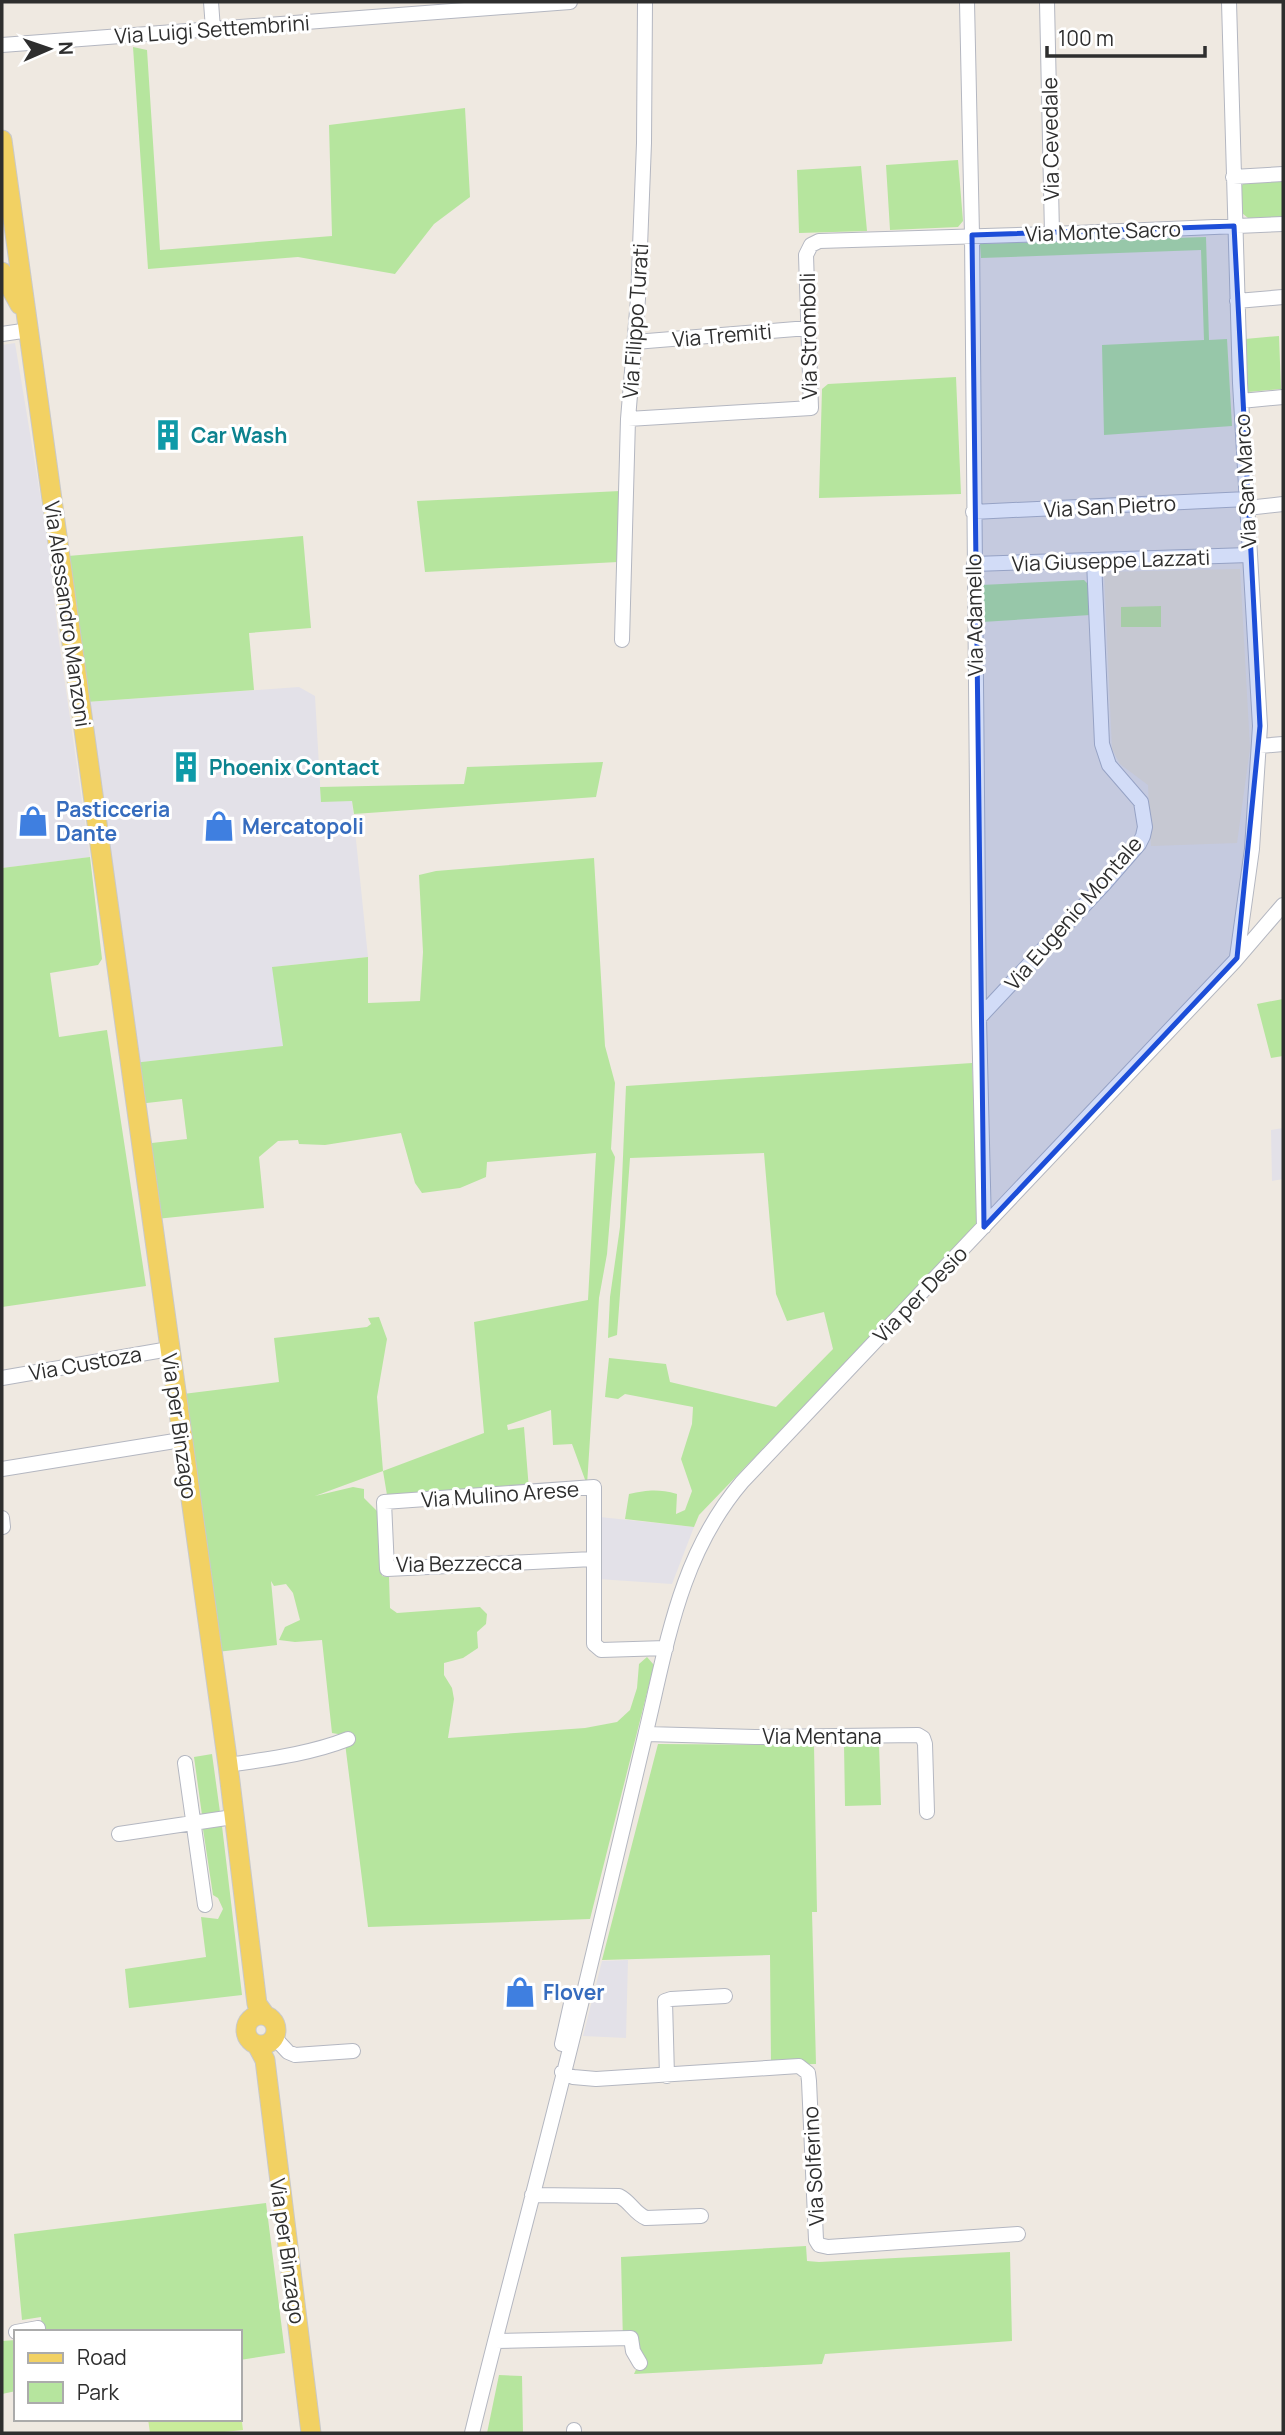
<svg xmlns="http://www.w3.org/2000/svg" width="1285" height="2435" font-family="Manrope,sans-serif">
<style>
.industrial{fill:#e3e1e8}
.education{fill:#f0e6d1}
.green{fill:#b6e59e}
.pitch{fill:#c9ec9a}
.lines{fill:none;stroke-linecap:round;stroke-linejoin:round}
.minor-casing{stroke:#b4b7c1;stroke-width:16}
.major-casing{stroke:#c9c9c9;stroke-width:21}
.minor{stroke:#fff;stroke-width:14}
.major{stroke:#f2d163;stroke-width:19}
.marked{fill:#1d4ed8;fill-opacity:0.2;stroke:#1d4ed8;stroke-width:5;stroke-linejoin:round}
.labels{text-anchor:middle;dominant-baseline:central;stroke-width:6;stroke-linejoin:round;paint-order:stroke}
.street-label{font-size:21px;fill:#2e2e2e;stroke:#fff}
.culture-label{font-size:21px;font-weight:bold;fill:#0d838f;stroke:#fff;text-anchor:start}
.shop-label{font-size:21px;font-weight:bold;fill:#366cbe;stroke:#fff;text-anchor:start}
</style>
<rect width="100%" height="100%" fill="#efe9e1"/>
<!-- industrial -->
<path class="industrial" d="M15,343L49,548L58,634L90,857L2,868V345Z
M299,687L315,696L321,801H352L368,957L273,967L284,1046L133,1063L86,702Z
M1283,1128V1179L1272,1181L1271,1130Z
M600,1517L694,1527L672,1584L598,1579Z
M628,1960L626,2038L583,2036L602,1961Z"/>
<!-- education -->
<path class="education" d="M1240,569L1250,748L1237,843L1151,846L1148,785L1120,764L1112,749L1104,572Z"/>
<!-- green -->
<path class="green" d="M133,47L147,50L160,250L332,236L329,125L465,108L470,197L434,224L395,274L298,257L148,269Z
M958,160L963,221L958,227L890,230L886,165Z
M861,166L867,231L799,233L797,170Z
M1283,180V217L1248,218L1242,213L1240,188L1244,183Z
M1206,237L1209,340L1227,339L1232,426L1104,435L1102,345L1204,340L1201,250L981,258L980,244Z
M1279,336L1281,389L1248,392L1245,339Z
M956,377L961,494L819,498L822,389L828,384Z
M620,491L618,562L425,572L417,501Z
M303,536L311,628L249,633L254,690L86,702L68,556Z
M1084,580L1089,585L1090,615L982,622L981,585Z
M603,762L596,797L354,814L352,801L321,802L320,787L464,784L467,767Z
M90,857L102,959L98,965L50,973L59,1037L107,1030L146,1286L2,1307V868Z
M594,858L605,1046L615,1083L611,1149L615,1157L607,1254L599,1298L587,1485L572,1444L553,1445L551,1410L507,1425L508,1430L524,1427L529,1490L388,1501L383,1471L315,1496L353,1487L364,1489V1498L377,1511L382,1576L389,1577L390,1608L397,1613L480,1607L487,1614L486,1624L477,1632L478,1648L463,1658L444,1663V1675L452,1688L454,1699L448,1738L585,1728L617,1722L630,1710L637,1688L639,1664L647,1657L654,1665L590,1919L368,1927L344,1735L332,1733L322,1640L295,1642L279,1640L285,1627L300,1620L293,1593L286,1584L274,1586L271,1581L277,1645L217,1652L183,1394L279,1382L274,1338L367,1327L371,1324L368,1318L379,1317L387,1339L377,1397L383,1471L484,1433L474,1322L588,1300L596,1153L487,1162L486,1177L460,1188L422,1193L415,1183L401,1133L325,1145L299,1144L298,1140L278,1141L259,1157L264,1208L156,1219L143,1144L187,1139L182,1099L138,1104L133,1063L283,1046L272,967L368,957V1003L420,1001L423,952L419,875L436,871Z
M1283,999V1056L1271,1058L1257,1004Z
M972,1063L979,1221L911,1295L699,1515L694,1527L625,1519L629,1494C648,1490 658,1489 677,1494L676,1514L685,1510L692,1491L681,1459L692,1424L693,1407L625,1394L618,1399L605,1397L609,1358L666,1364L670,1382L776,1407L833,1349L824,1312L787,1321L776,1294L764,1153L630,1158L617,1335L608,1338L610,1297L620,1227L626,1086Z
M658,1744L814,1745L817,1912H812L816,2064L771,2065L770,1955L602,1960Z
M844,1744H879L881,1805L845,1806Z
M212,1754L220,1812L202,1815L194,1757Z
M222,1826L242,1995L129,2008L125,1969L206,1957L201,1917L218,1919L223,1909L218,1898L213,1895L203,1829Z
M266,2203L285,2353L240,2360V2332H42L41,2317L22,2320L14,2234Z
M806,2246L807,2261L819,2262L1010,2252L1012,2341L825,2354L822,2364L634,2374L639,2363L633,2351L623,2343L621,2257Z
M16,2340V2391L2,2394V2341Z
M499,2375L522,2376L523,2433H487Z"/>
<!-- pitch -->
<path class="pitch" d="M1161,606V627H1121V607Z
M240,2407L243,2430L215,2433H150L148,2419H240Z"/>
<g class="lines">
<defs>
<path id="minor" d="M211,2L213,29
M967,2L972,235L979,1018L984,1227
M1047,2L1052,234
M1229,2L1240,383L1260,726L1252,849L1237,957
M2,45L570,2
M1233,177L1283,174
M1237,301L1283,297
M2,334L29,330
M635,342L808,328
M1241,401L1283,397
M628,419L811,408L806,255L811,245L819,241L1052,234L1283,224
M1247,508L1283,504
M973,512L1247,499
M974,564L1249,555
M622,640L628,419L638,299L644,143L645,2
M1260,746L1283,744
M979,1018L1105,883L1139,844L1143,836L1145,827L1141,802L1109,765L1102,744L1094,561
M2,1378L169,1349
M2,1469L181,1440
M2,1518L3,1527
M593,1559L387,1569L384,1502L594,1487V1644L601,1650L666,1648
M646,1734L755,1737L918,1735L923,1738L925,1744L927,1812
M185,1763L205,1905
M228,1765C268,1759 310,1754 348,1739
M119,1834L233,1817
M274,2037L288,2052L295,2055L353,2051
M562,2044L572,1999
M562,2072L573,2077L596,2079L799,2066L808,2073L809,2081L816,2240L819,2245L828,2247L1018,2234
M667,2076L665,2001L671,1999L725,1996
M532,2195L619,2196C631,2202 634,2213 646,2218L701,2216
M16,2332L38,2328
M495,2341L631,2338L633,2351L640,2363
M574,2430V2433
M472,2433C510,2278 553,2123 590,1967C608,1890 627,1813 645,1736C667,1645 679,1556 742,1482L1234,962L1283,905"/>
<path id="major" d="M2,140L228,1765L257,2004L265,2015
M2,272L20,305
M246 2030a15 15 0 1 1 30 0a15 15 0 1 1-30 0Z
M257,2045L265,2060L311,2433"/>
</defs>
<!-- minor casing -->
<use href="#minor" class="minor-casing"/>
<!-- major casing -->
<use href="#major" class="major-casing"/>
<!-- minor -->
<use href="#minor" class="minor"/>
<!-- major -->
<use href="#major" class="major"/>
</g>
<!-- marked area -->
<path class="marked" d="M1234,226L1260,726L1237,958L984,1227L972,235Z"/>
<!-- icons -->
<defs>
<symbol id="building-bare" viewBox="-9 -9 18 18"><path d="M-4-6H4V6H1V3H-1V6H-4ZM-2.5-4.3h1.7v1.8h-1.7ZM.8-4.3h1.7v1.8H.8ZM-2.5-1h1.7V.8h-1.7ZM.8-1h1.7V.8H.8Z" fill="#0f9aa8" stroke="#fff" stroke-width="2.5" paint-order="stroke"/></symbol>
<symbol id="shop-bare" viewBox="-9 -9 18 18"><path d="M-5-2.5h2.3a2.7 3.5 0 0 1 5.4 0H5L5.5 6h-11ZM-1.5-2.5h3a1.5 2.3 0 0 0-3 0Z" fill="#3f7fe0" stroke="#fff" stroke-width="2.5" paint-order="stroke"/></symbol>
</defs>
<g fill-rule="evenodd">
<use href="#building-bare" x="146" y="413" width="44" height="44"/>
<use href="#building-bare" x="164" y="745" width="44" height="44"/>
<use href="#shop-bare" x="11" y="799" width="44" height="44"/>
<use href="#shop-bare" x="197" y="804" width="44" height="44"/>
<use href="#shop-bare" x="498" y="1970" width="44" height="44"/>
</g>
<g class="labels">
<!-- street labels -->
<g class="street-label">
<text transform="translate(212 29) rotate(-4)">Via Luigi Settembrini</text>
<text transform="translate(1050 139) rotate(-91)">Via Cevedale</text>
<text transform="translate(1103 231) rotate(-2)">Via Monte Sacro</text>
<text transform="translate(635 321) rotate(-86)">Via Filippo Turati</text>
<text transform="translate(722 335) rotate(-5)">Via Tremiti</text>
<text transform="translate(808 336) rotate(-91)">Via Stromboli</text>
<text transform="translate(1245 481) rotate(-93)">Via San Marco</text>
<text transform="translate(1110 506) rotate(-3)">Via San Pietro</text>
<text transform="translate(1111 560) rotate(-2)">Via Giuseppe Lazzati</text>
<text transform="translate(68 614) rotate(82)">Via Alessandro Manzoni</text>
<text transform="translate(974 615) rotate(-91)">Via Adamello</text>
<text transform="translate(1073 913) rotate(-49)">Via Eugenio Montale</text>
<text transform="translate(920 1294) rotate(-46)">Via per Desio</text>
<text transform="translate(85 1363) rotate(-10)">Via Custoza</text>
<text transform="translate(180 1426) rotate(82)">Via per Binzago</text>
<text transform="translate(500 1494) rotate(-4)">Via Mulino Arese</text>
<text transform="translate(459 1563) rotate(-1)">Via Bezzecca</text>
<text x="822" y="1736">Via Mentana</text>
<text transform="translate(813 2166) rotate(-93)">Via Solferino</text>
<text transform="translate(288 2251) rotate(82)">Via per Binzago</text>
</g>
<!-- culture labels -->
<g class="culture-label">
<text x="191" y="435">Car Wash</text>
<text x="209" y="767">Phoenix Contact</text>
</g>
<!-- shop labels -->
<g class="shop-label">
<text x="56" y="809">Pasticceria<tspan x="56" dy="24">Dante</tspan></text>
<text x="242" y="826">Mercatopoli</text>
<text x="543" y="1992">Flover</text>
</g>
</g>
<!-- border -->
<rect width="1285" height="2435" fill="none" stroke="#2e2e2e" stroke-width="7"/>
<!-- legend -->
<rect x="14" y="2330" width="228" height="91" fill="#ffffff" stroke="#ababab" stroke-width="2"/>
<rect x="28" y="2353" width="35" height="10" fill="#f2d163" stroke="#ababab" stroke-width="2"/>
<text x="77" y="2365" font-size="21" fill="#2e2e2e">Road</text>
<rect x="28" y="2382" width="35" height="21" fill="#b6e59e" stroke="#ababab" stroke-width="2"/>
<text x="77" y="2400" font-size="21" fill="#2e2e2e">Park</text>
<!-- north arrow -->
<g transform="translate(49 49) rotate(88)" stroke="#ffffff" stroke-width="5" paint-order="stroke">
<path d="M0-5L12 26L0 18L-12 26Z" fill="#2e2e2e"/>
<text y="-10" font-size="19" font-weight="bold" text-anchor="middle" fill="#2e2e2e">N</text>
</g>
<!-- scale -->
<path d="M1047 46v10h158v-10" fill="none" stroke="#2e2e2e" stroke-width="3.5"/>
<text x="1058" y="46" font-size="21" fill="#2e2e2e" stroke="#ffffff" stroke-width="5" paint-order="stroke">100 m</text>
</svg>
